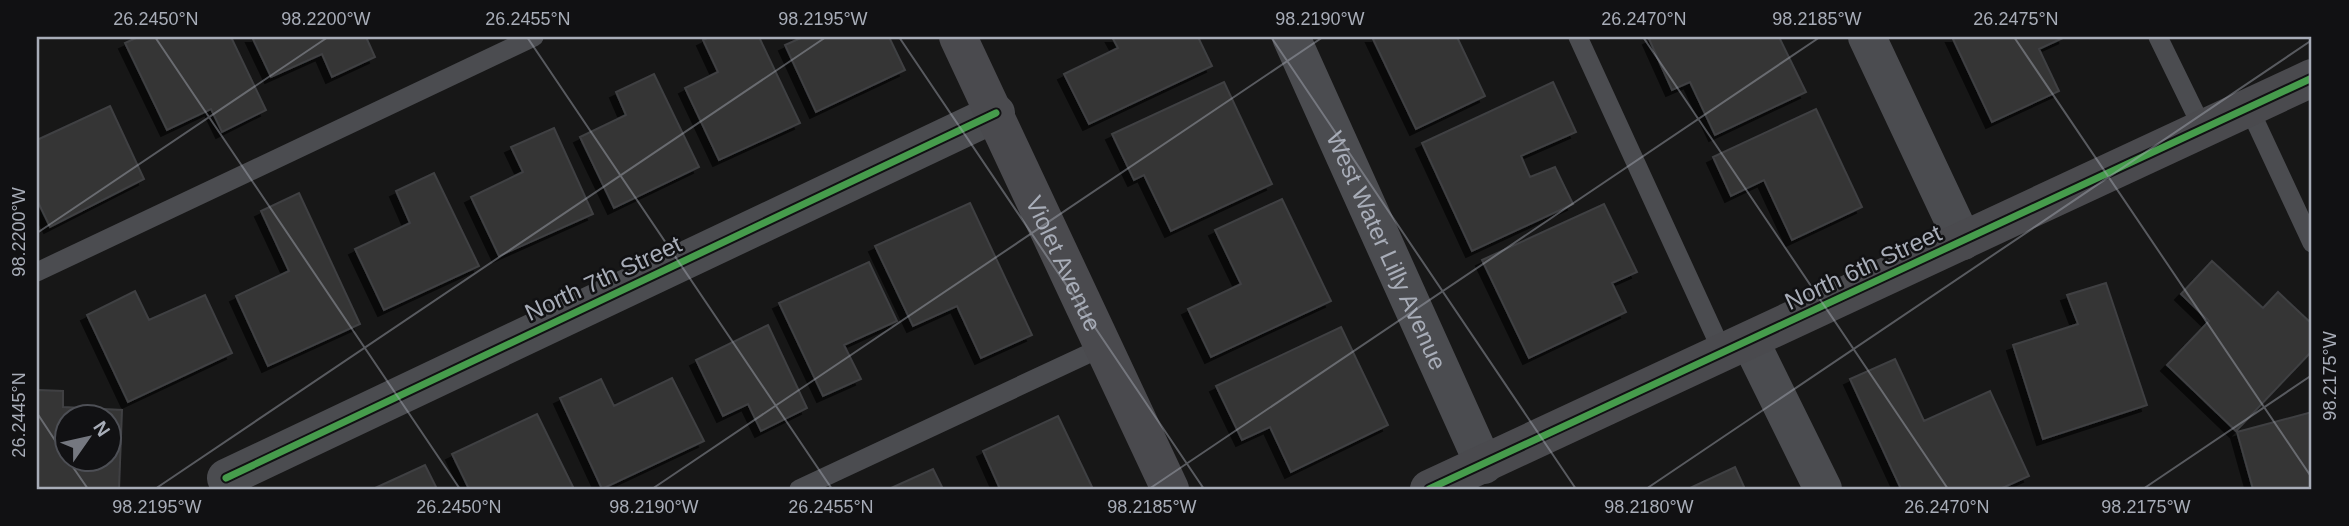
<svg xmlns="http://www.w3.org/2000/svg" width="2349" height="526" font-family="Helvetica,sans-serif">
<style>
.building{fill:#353536;stroke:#3f4043;stroke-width:2;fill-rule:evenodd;filter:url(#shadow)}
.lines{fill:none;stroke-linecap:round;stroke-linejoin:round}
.lane{stroke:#4b4c50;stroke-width:19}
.street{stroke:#4b4c50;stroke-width:38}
.secondary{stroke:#4a4a4e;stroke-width:38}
.cycleway-casing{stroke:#111113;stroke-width:11}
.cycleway{stroke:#469c4c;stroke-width:7}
.ticks{fill:none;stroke:#a8adb8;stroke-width:2;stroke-opacity:0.45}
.labels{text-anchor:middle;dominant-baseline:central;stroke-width:5;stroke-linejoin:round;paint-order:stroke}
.street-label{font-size:24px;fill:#a8adb8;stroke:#111113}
.neatline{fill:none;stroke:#a8adb8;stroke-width:2.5}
.ticks-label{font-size:18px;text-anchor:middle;fill:#a8adb8}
</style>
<defs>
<filter id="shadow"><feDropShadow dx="-6" dy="6" stdDeviation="0" flood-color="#0009"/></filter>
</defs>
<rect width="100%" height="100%" fill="#171717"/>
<!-- building -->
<path class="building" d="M138,37H231L266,110L222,132L211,109L167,130L125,43Z
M252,37H366L375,57L332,77L322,54L271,77Z
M709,37H759L800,123L719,160L685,88L718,72L703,40Z
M803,37H889L905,70L816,112L785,45Z
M1112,37H1198L1212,66L1089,124L1064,74L1118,48Z
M1372,37H1457L1485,96L1416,129Z
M1653,37H1779L1806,92L1715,135L1690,82L1672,90L1649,39Z
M1952,37H2065L2039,49L2059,91L1992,122Z
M654,74L699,167L614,208L580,137L626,115L616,92Z
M1224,82L1272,184L1171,231L1144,175L1134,180L1112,134Z
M1553,82L1576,132L1521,156L1530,177L1555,167L1573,204L1472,251L1422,143Z
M110,106L144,179L50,227L37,200V140Z
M1816,109L1862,207L1792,240L1764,180L1731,196L1713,157Z
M554,128L593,214L499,256L471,197L523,172L511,147Z
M434,173L479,266L384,310L355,249L410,223L396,191Z
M299,193L360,324L268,366L236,296L289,271L261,211Z
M1282,199L1331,301L1211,357L1188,309L1241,284L1215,230Z
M970,203L1032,335L981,358L957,306L913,326L875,246Z
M1604,204L1637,272L1612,283L1626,312L1529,358L1482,260Z
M2212,261L2263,308L2278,292L2312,324V351L2236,431L2167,365L2209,321L2181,294Z
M869,262L897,321L844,345L861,379L823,396L779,303Z
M2106,283L2147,405L2043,439L2013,345L2078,324L2067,295Z
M135,291L149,320L205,295L232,353L128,402L87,315Z
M768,325L807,408L761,431L748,404L723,416L696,360Z
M1341,327L1388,425L1291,472L1270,427L1242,440L1216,386Z
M1895,359L1924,421L1990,391L2029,476L2000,489H1901L1850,379Z
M672,378L704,441L602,489L560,398L601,379L614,406Z
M38,390L63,391V407L122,410L119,489H37ZM66,418H108V460H66Z
M2312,412V489H2253L2237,432Z
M537,414L574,489H469L452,454Z
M1058,416L1093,489H1000L983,451Z
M425,465L437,489H373Z
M1735,467L1745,489H1688Z
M933,469L943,489H889Z"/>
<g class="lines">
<!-- lane -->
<path class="lane" d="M1578,37L1723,353
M2158,37L2203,129
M2249,108L2312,243
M37,272L534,37
M799,489L1105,346"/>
<!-- street -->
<g class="street">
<path id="s1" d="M1291,37L1484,465"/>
<path d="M1867,37L1963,241"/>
<path d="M1750,341L1823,489"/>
<path d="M226,478L996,113"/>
</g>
<!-- secondary -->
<g class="secondary">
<path id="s2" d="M958,37L1170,489"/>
<path d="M1429,489L2312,78"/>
</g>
<defs>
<path id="cycleway" d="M226,478L996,113
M1429,489L2312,78"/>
</defs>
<!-- cycleway casing -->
<use href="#cycleway" class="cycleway-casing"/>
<!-- cycleway -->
<use href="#cycleway" class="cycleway"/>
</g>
<!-- ticks -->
<path class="ticks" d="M155,37L460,489M527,37L832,489M899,37L1204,489M1271,37L1576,489M1643,37L1948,489M2014,37L2312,478M37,233L328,37M37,413L66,457M68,460L88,489M155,489L826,37M652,489L1323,37M1149,489L1820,37M1646,489L2312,40M2143,489L2312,375"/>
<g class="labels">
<!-- street labels -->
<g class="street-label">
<text stroke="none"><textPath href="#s1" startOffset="234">West Water Lilly Avenue</textPath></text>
<text stroke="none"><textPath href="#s2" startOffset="250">Violet Avenue</textPath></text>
<text transform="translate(1863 267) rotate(-25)">North 6th Street</text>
<text transform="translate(603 278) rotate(-25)">North 7th Street</text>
</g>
</g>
<!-- border -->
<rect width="2349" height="526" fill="none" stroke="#111113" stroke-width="77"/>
<!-- north arrow -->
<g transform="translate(88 438) rotate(56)"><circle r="33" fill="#111113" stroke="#4d4f55" stroke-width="2"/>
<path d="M0-5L12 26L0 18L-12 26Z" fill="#757880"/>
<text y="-10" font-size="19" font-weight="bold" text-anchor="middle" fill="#a8adb8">N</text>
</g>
<rect x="38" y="38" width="2272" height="450" class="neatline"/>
<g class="ticks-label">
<text x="156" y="25">26.2450°N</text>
<text x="326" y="25">98.2200°W</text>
<text x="528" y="25">26.2455°N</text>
<text x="823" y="25">98.2195°W</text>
<text x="1320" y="25">98.2190°W</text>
<text x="1644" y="25">26.2470°N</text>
<text x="1817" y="25">98.2185°W</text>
<text x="2016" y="25">26.2475°N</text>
<text transform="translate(19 232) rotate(-90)" y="6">98.2200°W</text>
<text transform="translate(2330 376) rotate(-90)" y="6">98.2175°W</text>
<text transform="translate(19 415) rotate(-90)" y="6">26.2445°N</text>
<text x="157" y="513">98.2195°W</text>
<text x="459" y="513">26.2450°N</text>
<text x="654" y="513">98.2190°W</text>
<text x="831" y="513">26.2455°N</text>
<text x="1152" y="513">98.2185°W</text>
<text x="1649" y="513">98.2180°W</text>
<text x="1947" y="513">26.2470°N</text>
<text x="2146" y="513">98.2175°W</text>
</g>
</svg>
